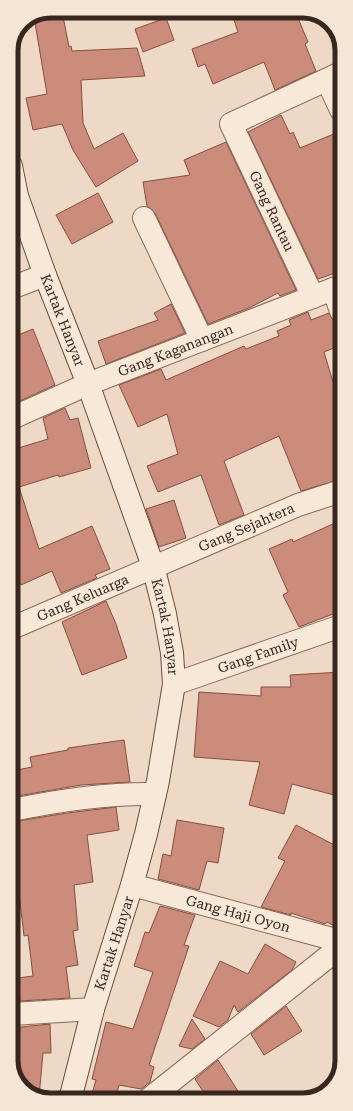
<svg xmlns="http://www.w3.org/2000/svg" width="353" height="1111" font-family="'Roboto Serif',serif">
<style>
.building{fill:#cb8c7b;stroke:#864e41}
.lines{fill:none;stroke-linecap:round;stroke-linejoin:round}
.street-casing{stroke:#886a5b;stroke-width:24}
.secondary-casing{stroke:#6a4b3e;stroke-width:24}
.street{stroke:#f8e8d8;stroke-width:22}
.secondary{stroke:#f8e8d8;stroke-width:22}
.labels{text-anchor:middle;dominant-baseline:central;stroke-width:3;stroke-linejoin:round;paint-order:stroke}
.street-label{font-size:14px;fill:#38261f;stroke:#f5e5d4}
.rim{fill:none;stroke:#38261f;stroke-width:5}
</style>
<rect width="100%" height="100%" fill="#edd9c5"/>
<!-- building -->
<path class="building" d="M50,11H62L69,47L71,46L72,51L137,48L145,76L81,80L83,123L94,149L123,133L138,161L96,187L73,150L62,124L33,130L26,98L47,94L34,17Z
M231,11H295L308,42L305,44L316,71L275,90L264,62L213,84L205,64L198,67L192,49L238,32Z
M166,18L174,40L143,52L135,29Z
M281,115L290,134L293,132L300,148L341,131V271L318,279L248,132Z
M226,142L296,290L280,296L278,293L249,308L208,324L155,213L147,206L143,182L190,175L184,160Z
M98,193L113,222L72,244L56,215Z
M171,304L185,333L106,364L98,341L158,320L154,313Z
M308,312L311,320L329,313L333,320L340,323L341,327V345L324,352L341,409V479L301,491L279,436L224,461L244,515L219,525L201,475L158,492L147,466L178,454L167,414L138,427L119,385L161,369L166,380L244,346L246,349L279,336L277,331L291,325L289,320Z
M33,329L55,385L11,405V338Z
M65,408L70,420L78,418L91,468L59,477L58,475L19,487L39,549L92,526L110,569L95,575L97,578L61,593L52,571L21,585L17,576L12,579V450L48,439L43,418Z
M174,500L186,538L159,547L146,509Z
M335,523L341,538V611L299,627L283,595L288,592L269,549L292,539L293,542Z
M106,601L116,624L127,658L82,675L62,622Z
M342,672V797L292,784L284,814L249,805L260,762L194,757L199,692L261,696V687H291L290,675Z
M124,740L130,782L81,785L12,797V771L32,767L30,757L68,750V748Z
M116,807L119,830L87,835L93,882L74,885L78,930L73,931L78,965L66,967L70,998L20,1001L18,978L33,976L28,935L24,936L19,893L12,850V822L67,813Z
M177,820L224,828L218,863L207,861L199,890L158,879L163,854L171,856Z
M296,825L342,849V930L327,922L325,924L291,913V915L261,907L285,861L278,858Z
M160,906L195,915L184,945L189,946L149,1065L154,1067L150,1082L141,1089L119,1085L115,1100H90L96,1080L92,1079L106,1022L133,1029L153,972L134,966L145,932L149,933Z
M265,944L296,962L292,970L238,1012L234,1005L228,1020L219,1027L193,1016L220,961L248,974Z
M286,1006L302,1031L264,1055L251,1034Z
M192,1019L205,1039L192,1049L179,1046Z
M50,1024L51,1053H43L39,1097L24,1091L12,1071V1028Z
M218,1060L243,1099H208L195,1079Z"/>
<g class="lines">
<defs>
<g id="street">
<path d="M327,80L341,110"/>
<path d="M144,218L202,340"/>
<path d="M11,288L45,275"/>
<path d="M333,289L341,311"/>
<path d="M313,297L231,124L341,73"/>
<path id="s1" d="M12,418L88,384L341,286"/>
<path id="s2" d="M12,628L298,505L341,491"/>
<path id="s3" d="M174,684L341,626"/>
<path d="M12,810C60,800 106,793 155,794"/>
<path id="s4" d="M132,885L329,938L337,943V948L334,952L149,1099"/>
<path d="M12,1014L93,1009"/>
</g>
<g id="secondary">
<path id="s5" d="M11,166L17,196L45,275L88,384L153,566L165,614L172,653L174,684L158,781L146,834L132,885L93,1009L70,1100"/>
</g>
</defs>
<!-- street casing -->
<use href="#street" class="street-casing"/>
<!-- secondary casing -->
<use href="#secondary" class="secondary-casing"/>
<!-- street -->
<use href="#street" class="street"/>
<!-- secondary -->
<use href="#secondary" class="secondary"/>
</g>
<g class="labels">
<!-- street labels -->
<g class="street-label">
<text transform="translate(272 211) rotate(65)">Gang Rantau</text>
<text stroke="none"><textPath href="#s5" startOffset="163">Kartak Hanyar</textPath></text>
<text stroke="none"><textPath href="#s1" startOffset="177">Gang Kaganangan</textPath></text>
<text stroke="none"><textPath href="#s2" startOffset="255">Gang Sejahtera</textPath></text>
<text stroke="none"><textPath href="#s2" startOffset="77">Gang Keluarga</textPath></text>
<text stroke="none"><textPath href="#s5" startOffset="487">Kartak Hanyar</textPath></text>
<text stroke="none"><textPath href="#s3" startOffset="89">Gang Family</textPath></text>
<text stroke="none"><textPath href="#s4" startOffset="110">Gang Haji Oyon</textPath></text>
<text transform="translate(114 943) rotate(-72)">Kartak Hanyar</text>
</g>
</g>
<!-- crop -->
<path d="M0 0H353V1111H0ZM50 18H303A32 32 0 0 1 335 50V1061A32 32 0 0 1 303 1093H50A32 32 0 0 1 18 1061V50A32 32 0 0 1 50 18Z" fill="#f5e5d4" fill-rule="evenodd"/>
<path class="rim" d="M50 18H303A32 32 0 0 1 335 50V1061A32 32 0 0 1 303 1093H50A32 32 0 0 1 18 1061V50A32 32 0 0 1 50 18Z"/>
</svg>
